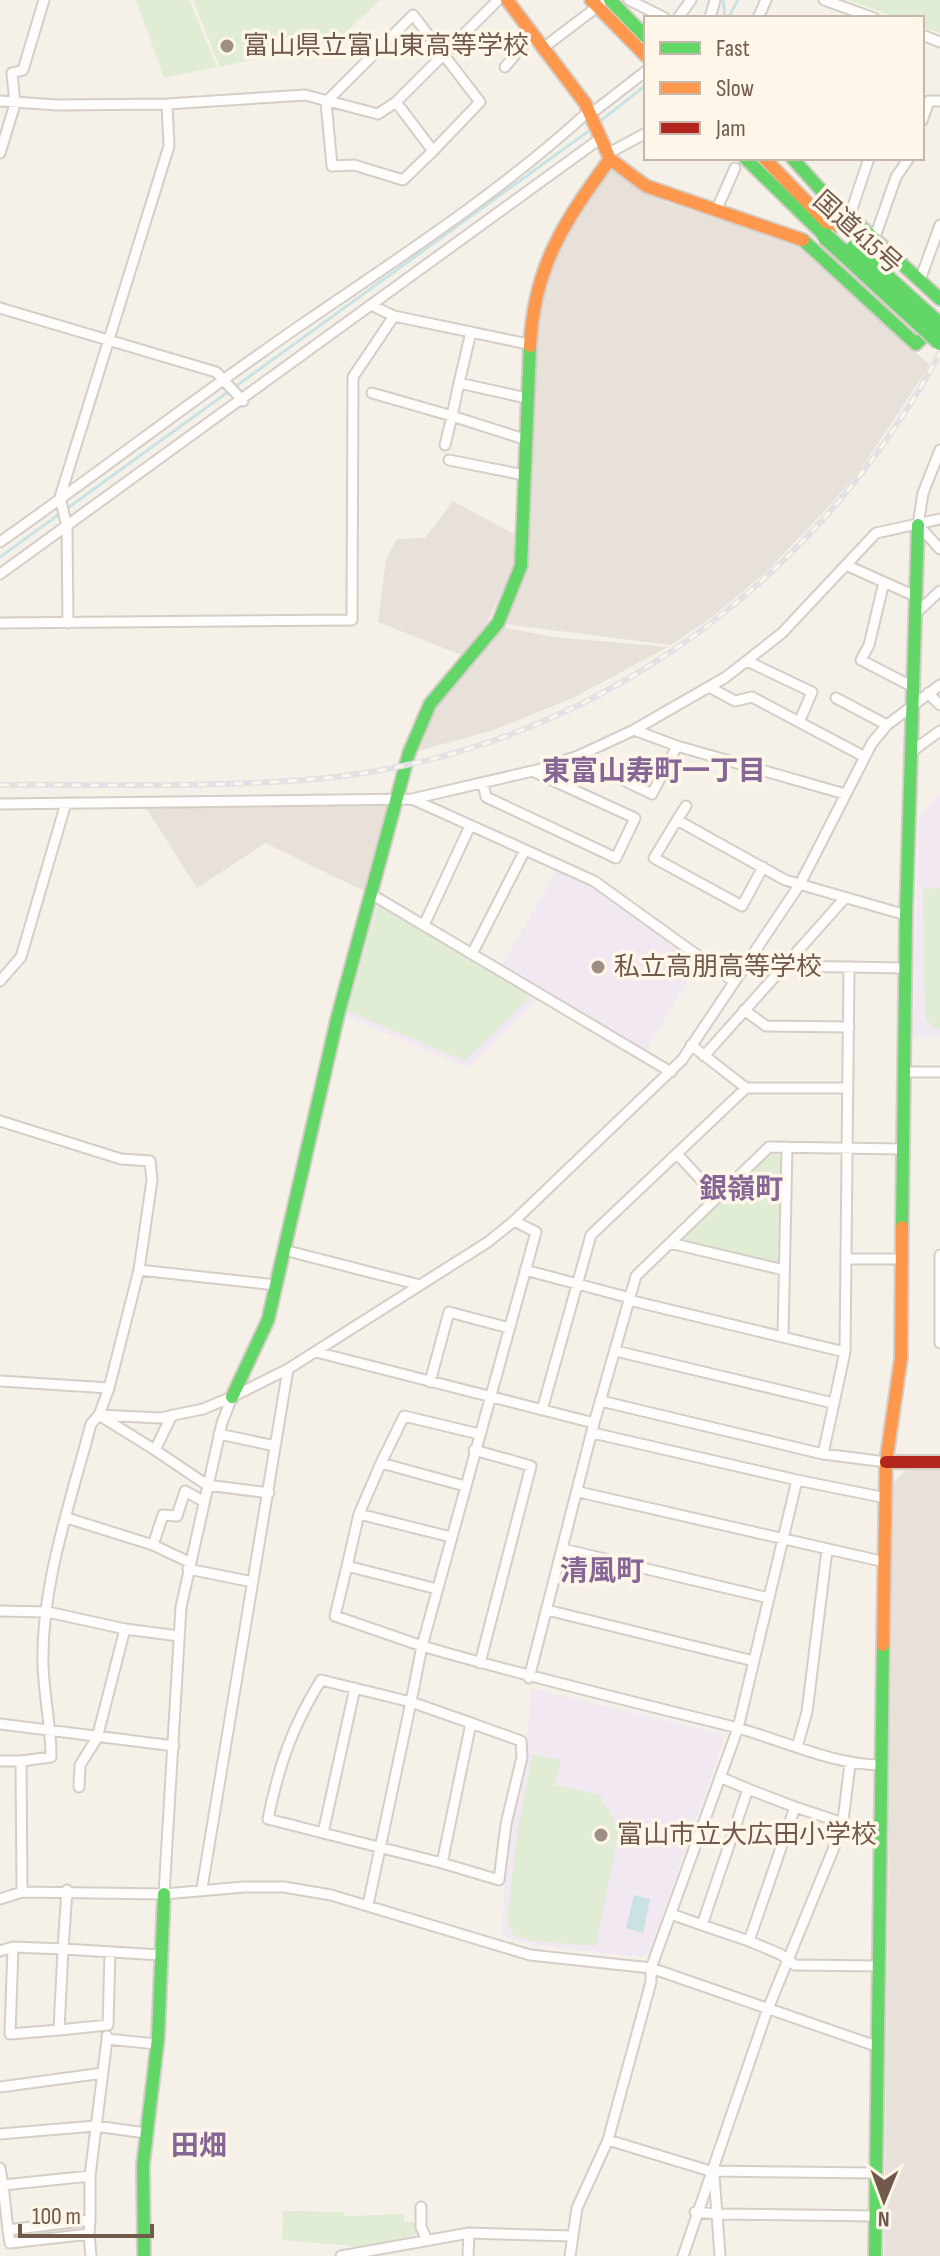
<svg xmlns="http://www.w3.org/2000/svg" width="940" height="2256" font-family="'Sofia Sans Condensed','Noto Sans JP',sans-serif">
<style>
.industrial{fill:#e7e1da}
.education{fill:#f2e8f1}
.green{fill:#e1ecd4}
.water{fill:#cbe2e5}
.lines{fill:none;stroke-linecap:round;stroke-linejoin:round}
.stream{stroke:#cbe2e5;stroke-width:3}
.street-casing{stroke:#d4cec7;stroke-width:13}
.fast-casing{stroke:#d4cdc6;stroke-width:16}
.slow-casing{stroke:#d4cdc6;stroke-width:16}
.jam-casing{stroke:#d4cdc6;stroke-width:16}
.street{stroke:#fefdfc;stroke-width:9}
.fast{stroke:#63d668;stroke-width:12}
.slow{stroke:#ff974d;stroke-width:12}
.jam{stroke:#b3261e;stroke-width:12}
.rail-casing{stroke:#e4e1e4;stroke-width:6}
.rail{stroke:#fef6e9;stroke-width:3;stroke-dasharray:9;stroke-linecap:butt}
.fast-bridge-casing{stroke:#d4ccc5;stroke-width:20;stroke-linecap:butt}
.fast-bridge{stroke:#63d668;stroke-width:16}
.poi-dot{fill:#9f8e82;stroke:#fef6e9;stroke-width:3}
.labels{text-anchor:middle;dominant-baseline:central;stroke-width:7;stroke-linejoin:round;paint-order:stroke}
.poi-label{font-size:26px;fill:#71594b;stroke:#fef6e9;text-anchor:start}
.street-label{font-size:26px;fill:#71594b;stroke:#fef6e9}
.neighbourhood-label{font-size:28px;font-weight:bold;fill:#866694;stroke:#fef6e9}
</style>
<rect width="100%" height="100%" fill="#f5f1e9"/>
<!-- industrial -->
<path class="industrial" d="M611,169L667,203L794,243L930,365L859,472L820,516L766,572L712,617L671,645L504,624L527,565L535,346L543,285L578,211Z
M453,501L518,536L511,574L480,636L464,656L378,622L386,559L397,539L425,538Z
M501,627L553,637L668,647L573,698L494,730L415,752L432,708Z
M384,800L391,805L366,892L265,843L197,888L144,805Z
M906,1470H940V2256H884L893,1483Z"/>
<!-- education -->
<path class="education" d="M940,792V1037H913L919,816Z
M559,867L601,889L699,961L645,1053L543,995L467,1068L344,1015L374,900L497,973Z
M531,1688L721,1734L724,1740L649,1953L640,1957L535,1945L502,1936L506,1858L527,1737Z"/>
<!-- green -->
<path class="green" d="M136,0H189L217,67L164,78Z
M193,0H380L332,45L315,33L296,50L220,67Z
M848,0H940V33L922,27V18H898Z
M940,888V1029H934L925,1017L923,889Z
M378,905L531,996L465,1061L347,1011Z
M773,1151L784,1158L782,1266L685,1244L683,1237Z
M532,1754L561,1760L555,1785L600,1795L619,1830L596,1946L532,1941L514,1936L507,1920L517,1834Z
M283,2211L344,2212V2216L404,2214V2222H414L419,2234L366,2247L282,2240Z"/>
<!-- water -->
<path class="water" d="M634,1895L650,1899L643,1933L626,1928Z"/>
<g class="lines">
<!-- stream -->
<path class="stream" d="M723,0L725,18
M728,18L738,0
M599,122L646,85
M0,557L590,130"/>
<defs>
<path id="street" d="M629,0L665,18
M824,0L874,18
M678,18L691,0
M710,18L715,0
M758,18L766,0
M922,35L940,42
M543,48L601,4
M505,67L532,34
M0,101L57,105L167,104L305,95L378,114L396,102L498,0
M396,102L433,151L403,180L354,165L332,166L326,102L413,15L480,102L433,151
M922,121L929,101H940
M0,153L15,104L12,73L23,70L44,0
M607,154L646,133
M716,211L735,168
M850,215L869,158
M875,237L896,177L909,158
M920,280L940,225
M373,306L394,316
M0,308L216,372L243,401
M459,383L471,332
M372,393L452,416L459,383L526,398
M445,445L452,416L524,439
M449,460L524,475
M918,525L923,493L940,450
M918,525L940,549
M0,542C101,471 199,395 301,325C400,257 501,192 589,111L597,109L646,71
M848,566L915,596
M0,574L601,138
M884,582L869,645L861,660L913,687
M915,614L940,591
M0,623L352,620L353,377L394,316L528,344
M68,623L67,527L60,497L169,146L167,104
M747,661L812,692L800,720
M709,687L735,701L752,697L865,757
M928,693L940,705
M836,698L887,725
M634,730L677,746L845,794
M911,752L940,731
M575,757L652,794L677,746
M483,783L486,797L616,858L635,818L532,771
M412,799L537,770L578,756L634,730L726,677L782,633L876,533L940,519
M0,804L412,799L594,881L733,981
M677,820L686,806
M763,867L742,906L654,858L677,820L785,880L906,915
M371,894L671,1072
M424,925L470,826
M472,954L525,850
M784,966L905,968
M0,981L21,957L66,803
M744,1010L766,1026L849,1027
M691,1045L746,1088H848
M704,1056L845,898
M905,1072H940
M0,1121L121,1159L150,1161L152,1180L139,1270
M677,1154L717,1197
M514,1221L536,1232L422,1646C525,1676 629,1701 734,1727C783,1740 829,1764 880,1765
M670,1243L784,1270
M284,1250L420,1285
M940,1255V1343
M846,1259H902
M525,1270L630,1298
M629,1300L845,1352
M783,1336L787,1147
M616,1351L833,1403
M316,1352L594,1423
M0,1381L109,1388L99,1415L91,1424C71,1500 41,1585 43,1665C44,1696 51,1726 51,1757L21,1761L22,1892
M430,1382L449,1312L509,1328
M109,1388L139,1270L276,1285
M601,1401L823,1454L886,1462
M542,1410L591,1235L746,1088
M99,1415L160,1418L203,1409L232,1397L288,1369L488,1242L514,1221L682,1060L800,884L872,743L887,725L940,685
M172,1415L155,1450L207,1485L269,1493
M102,1417L155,1450
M593,1433L797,1480
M219,1434L275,1446
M474,1450L531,1466L480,1663
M823,1454L845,1352L849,967
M381,1463L404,1416L479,1434
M579,1492L885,1562
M359,1514L381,1463L465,1486
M67,1518L153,1545
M563,1549L769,1598
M189,1562L153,1545L163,1515L177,1516L185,1491L203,1501
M347,1566L359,1514L451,1537
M188,1569L253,1582
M547,1610L754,1661
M0,1611L48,1612L125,1629
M529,1678L594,1423L636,1276L769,1147L904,1149
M355,1688L323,1833L268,1819C279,1765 292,1727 321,1680L411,1702L422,1646L335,1616L347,1566L437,1589
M0,1724L174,1746
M797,1747L807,1712L827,1550
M0,1761H21
M720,1777L748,1789
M79,1787L80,1765L97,1738L125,1629L179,1636
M843,1823L795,1807L749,1941L780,1954L795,1965L879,1966
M323,1833L442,1863L471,1723L521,1741L522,1757L506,1824L499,1880L442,1863
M202,1888L288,1369
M67,1890L63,1949L161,1955
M164,1894L181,1607L222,1423L232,1397
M0,1899L22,1892L164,1894L244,1887H284L331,1895L530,1955L651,1968L879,2047
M368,1905L411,1702L471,1723
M671,1914L702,1925
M749,1941L702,1925L748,1789L795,1807
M0,1951L13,1947
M59,2030L10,2034L13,1947L63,1949L59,2030L108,2025L110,1952
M107,2036V2039L157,2044
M0,2087L103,2073
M0,2134L95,2126L146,2133
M608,2140L710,2171L876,2173
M0,2168L3,2185L90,2176L107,2039
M3,2185L8,2230L90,2220V2176
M421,2207V2227L427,2240
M695,2212L717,2214L714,2176L710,2171
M8,2230L10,2243L89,2234L90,2220
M89,2234L91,2256
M341,2256L469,2233L571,2236
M468,2256L469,2233
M570,2256L577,2208L608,2140L651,1982V1968L738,1728L797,1480L886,1498
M683,2256L767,2011L842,1828L850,1764
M720,2256L717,2214L876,2216"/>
<path id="fast" d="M610,0L646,37
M745,158L825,236
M792,158L820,189L940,299
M803,240L916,344L935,326
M902,1227L906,915L918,525
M232,1397L268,1320L338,1015L409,753L430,704L498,623L521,566L530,346
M144,2256L143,2165L158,2038L164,1894
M875,2256L883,1645"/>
<path id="slow" d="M507,0L585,103L610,159L646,186L803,240
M591,0L646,56
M764,158L832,228
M530,346C534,266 564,222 610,159
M883,1645L886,1462L901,1358L902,1227"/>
<path id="jam" d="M886,1462H940"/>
</defs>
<!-- street casing -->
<use href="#street" class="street-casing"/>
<!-- fast casing -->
<use href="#fast" class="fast-casing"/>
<!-- slow casing -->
<use href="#slow" class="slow-casing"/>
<!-- jam casing -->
<use href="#jam" class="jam-casing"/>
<!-- street -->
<use href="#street" class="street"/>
<!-- fast -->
<use href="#fast" class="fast"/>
<!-- slow -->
<use href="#slow" class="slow"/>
<!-- jam -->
<use href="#jam" class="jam"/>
<defs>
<path id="rail" d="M0,785C105,784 211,788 315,779C584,755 814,587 940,353"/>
</defs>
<!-- rail casing -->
<use href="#rail" class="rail-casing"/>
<!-- rail -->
<use href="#rail" class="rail"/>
<defs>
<path id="fast-bridge" d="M825,236L940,342
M854,248L940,326"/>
</defs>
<!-- fast-bridge casing -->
<use href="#fast-bridge" class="fast-bridge-casing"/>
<!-- fast-bridge -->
<use href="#fast-bridge" class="fast-bridge"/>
</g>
<!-- markers -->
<g class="poi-dot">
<circle cx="227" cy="46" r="8"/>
<circle cx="598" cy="967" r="8"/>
<circle cx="601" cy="1835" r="8"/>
</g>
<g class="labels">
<!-- poi labels -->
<g class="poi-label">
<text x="243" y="46">富山県立富山東高等学校</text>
<text x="614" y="967">私立高朋高等学校</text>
<text x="617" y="1835">富山市立大広田小学校</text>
</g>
<!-- street labels -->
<g class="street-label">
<text transform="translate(857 233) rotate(42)">国道415号</text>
</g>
<!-- neighbourhood labels -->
<g class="neighbourhood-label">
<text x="654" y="771">東富山寿町一丁目</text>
<text x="741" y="1189">銀嶺町</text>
<text x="602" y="1571">清風町</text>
<text x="199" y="2146">田畑</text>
</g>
</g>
<!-- legend -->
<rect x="644" y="16" width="280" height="144" fill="#fef6e9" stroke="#c6b7aa" stroke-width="2"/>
<rect x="660" y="42" width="40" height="12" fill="#63d668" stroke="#c6b7aa" stroke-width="2"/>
<text x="716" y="56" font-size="24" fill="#71594b">Fast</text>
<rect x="660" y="82" width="40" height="12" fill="#ff974d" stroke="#c6b7aa" stroke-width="2"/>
<text x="716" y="96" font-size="24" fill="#71594b">Slow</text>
<rect x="660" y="122" width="40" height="12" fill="#b3261e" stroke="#c6b7aa" stroke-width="2"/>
<text x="716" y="136" font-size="24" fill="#71594b">Jam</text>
<!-- north arrow -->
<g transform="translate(884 2200) rotate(181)" stroke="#fef6e9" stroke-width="6" paint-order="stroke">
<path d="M0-6L14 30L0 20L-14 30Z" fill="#71594b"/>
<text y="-12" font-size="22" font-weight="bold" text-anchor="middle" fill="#71594b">N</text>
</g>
<!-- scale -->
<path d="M20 2224v12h132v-12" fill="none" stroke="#71594b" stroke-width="4"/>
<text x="32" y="2224" font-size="24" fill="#71594b" stroke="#fef6e9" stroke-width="6" paint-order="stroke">100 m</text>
</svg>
